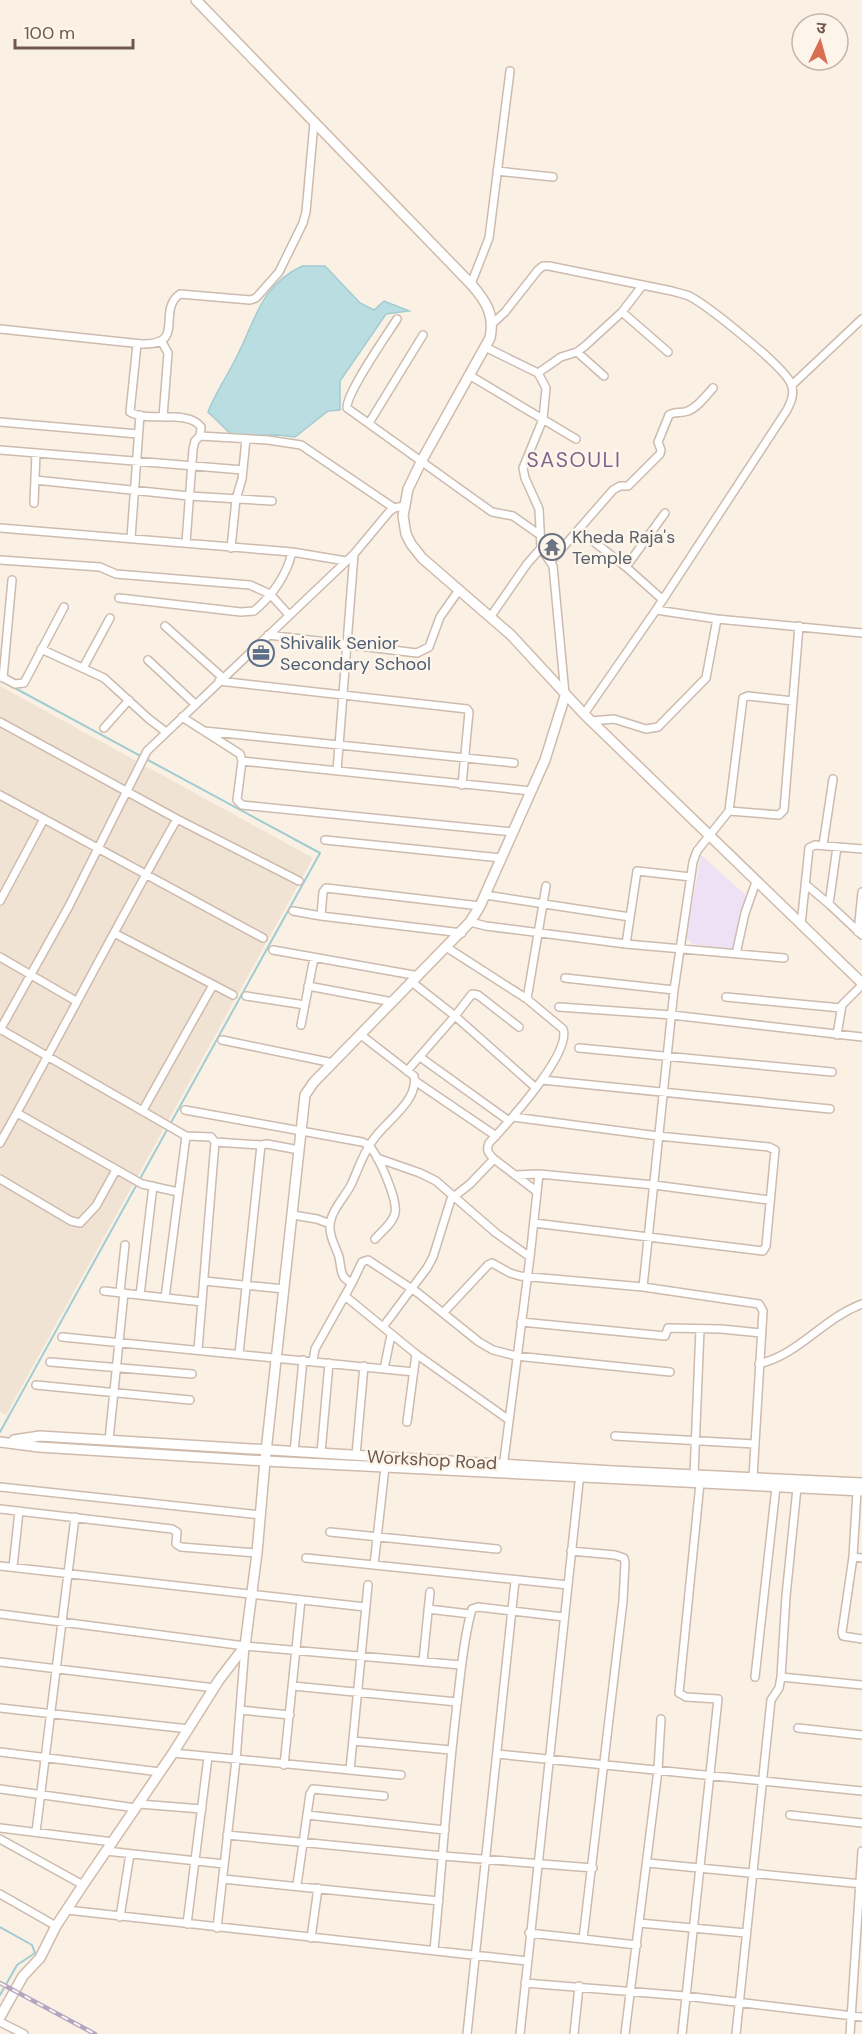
<svg xmlns="http://www.w3.org/2000/svg" width="862" height="2034" font-family="'DM Sans','Noto Sans Devanagari',sans-serif">
<style>
.residential{fill:#f1e3d3}
.education{fill:#eee1f6}
.water{fill:#badde2;stroke:#a1ccd2;stroke-width:1.5}
.lines{fill:none;stroke-linecap:round;stroke-linejoin:round}
.stream{stroke:#a1ccd2;stroke-width:2}
.street-casing{stroke:#ccbbae;stroke-width:10}
.secondary-casing{stroke:#cfbbac;stroke-width:12}
.street{stroke:#fff;stroke-width:7}
.secondary{stroke:#fff;stroke-width:9}
.rail-casing{stroke:#b3a4c2;stroke-width:4.5}
.rail{stroke:#fdf5ea;stroke-width:2;stroke-dasharray:7;stroke-linecap:butt}
.labels{text-anchor:middle;dominant-baseline:central;stroke-width:5;stroke-linejoin:round;paint-order:stroke}
.worship-label{font-size:18px;fill:#5b616d;stroke:#fdf5ea;text-anchor:start}
.service-label{font-size:18px;fill:#4e5e75;stroke:#fdf5ea;text-anchor:start}
.street-label{font-size:18px;fill:#70584c;stroke:#fdf5ea}
.quarter-label{font-size:21px;letter-spacing:1.5px;fill:#7e648c;stroke:#fdf5ea}
</style>
<rect width="100%" height="100%" fill="#faf1e4"/>
<!-- residential -->
<path class="residential" d="M0,686L313,858L6,1415L0,1412Z"/>
<!-- education -->
<path class="education" d="M701,855L749,898L733,949L692,944L686,937Z"/>
<!-- water -->
<path class="water" d="M302,266H325L360,303L374,310L384,301L409,311L386,314L340,381V410L328,411L295,437L279,435L233,436L208,412C215,393 227,377 236,358C256,320 259,287 302,266Z"/>
<g class="lines">
<!-- stream -->
<path class="stream" d="M0,680L320,853L0,1432
M0,1927L32,1945L35,1953L17,1965L0,1995"/>
<defs>
<path id="street" d="M497,171L553,177
M471,284L489,238L510,71
M622,312L668,352
M397,319C387,335 346,393 347,408L492,512L513,516L540,535
M492,324L505,312L538,270L543,266H549L672,291C678,293 684,294 689,296C707,305 785,367 791,384C795,393 791,402 787,410L656,610L584,714
M0,329L142,344C187,345 156,311 180,294L250,300L256,298L279,272L303,223L306,212L314,123
M162,342L168,353L163,417
M137,344L130,412C148,423 188,409 201,427L200,436
M485,347L538,373L546,388L543,419L523,468L525,478L539,509L541,548L553,566L565,694
M577,352L604,376
M538,373L561,357L577,352L585,346L622,312L642,286
M469,375L576,439
M792,385L862,319
M0,422L138,434
M369,423L423,335
M0,450L243,470
M35,480L189,496L272,501
M34,503L36,453
M0,528L292,552L346,561
M579,530L626,567L663,600
M131,538L140,415
M186,543L193,449L195,441L200,436L268,440L301,445L394,508
M231,548L236,499L242,479L246,439
M0,560L100,567L116,574L250,585L270,594L289,615
M551,561L613,490L620,486H628L660,454L661,450L658,442L669,415C675,411 681,414 688,411C698,407 706,396 713,388
M626,567L665,513
M119,598L241,612L254,611C272,596 287,575 292,552
M656,610L717,619L862,633
M491,616L527,564L541,548
M165,626L223,678
M268,635L417,653L429,647L440,617L459,590
M41,649L104,678L149,719L166,732
M148,660L195,704
M83,668L110,618
M0,676L15,684L24,683L64,607
M3,678L12,580
M219,681L467,709L469,712L462,785
M182,717L240,754L242,761L237,800L242,805L513,832
M591,721L614,719L646,729L658,727L706,678L717,619
M0,722L177,819L299,881
M104,728L129,700
M204,731L514,763
M242,761L531,791
M337,771L354,554
M0,795L263,938
M729,811L743,698L748,696L793,701
M325,840L501,858
M823,845L833,779
M805,884L829,904L862,935
M485,895L630,917
M0,901L44,819
M829,904L837,847
M293,911L321,916L462,933
M321,916L323,892L326,888L480,906
M470,922L486,926L626,944L784,958
M801,925L809,848L815,845L862,849
M858,932L862,892
M114,933L233,995
M626,944L637,871L691,877
M446,947L527,999L563,1029C572,1053 506,1125 489,1143C486,1150 488,1153 494,1159L536,1191
M273,950L419,976
M736,954L745,913L756,882
M0,957L76,1001
M565,978L674,990
M413,983L455,1016L536,1088
M308,986L393,1002
M246,996L305,1005
M726,997L841,1008
M527,999L546,886
M559,1007L672,1015L862,1037
M301,1025L314,958
M0,1029L186,1136L165,1298
M0,1030L69,906L147,751L354,554L389,512L394,508L404,506
M837,1035L842,1005L862,985
M222,1040L333,1063
M579,1048L832,1072
M420,1057L509,1121
M407,1071L455,1016L472,994L478,995L519,1027
M542,1080L830,1109
M415,1081L496,1136
M143,1110L213,985
M185,1110L362,1142C365,1143 368,1144 370,1147C379,1157 398,1200 395,1213C393,1223 381,1232 375,1239
M17,1113L142,1184L178,1192
M513,1117L658,1136L769,1147L775,1150L766,1246L763,1251L534,1223
M186,1136L211,1137L215,1142L261,1145
M0,1143C60,1036 116,926 177,819
M377,1158L420,1173L436,1181L496,1233L530,1257
M515,1175L539,1174L654,1185L769,1200
M0,1179L71,1221L80,1223L96,1206L116,1170
M293,1215L317,1219L330,1224
M204,1281L284,1289
M352,1283C339,1277 342,1270 339,1257C336,1247 329,1237 330,1226C330,1212 344,1198 351,1185C358,1170 363,1153 373,1140C385,1122 419,1101 414,1076L361,1035
M643,1287L674,990L693,862L697,851L729,811L779,815L784,810L799,626
M104,1291L202,1302
M120,1292L125,1245
M140,1295L153,1186
M345,1296L416,1354L509,1420
M443,1313L488,1265L492,1263L510,1273L520,1276L643,1287L759,1304L763,1311L753,1477
M521,1322L665,1336L668,1328L721,1329L761,1333
M383,1327L427,1268L433,1257L451,1199L470,1184L494,1159
M62,1337L414,1372
M198,1350L215,1142
M239,1354L261,1145L267,1144L299,1150
M313,1361L315,1349L352,1283L362,1262L368,1260L418,1293L479,1342L493,1350L516,1356L670,1372
M50,1362L192,1374
M759,1364C800,1354 822,1319 862,1304
M384,1369L391,1335
M36,1385L190,1400
M407,1422L416,1354
M615,1436L754,1444
M109,1440L124,1293
M294,1452L303,1360
M321,1453L329,1363
M356,1455L364,1366
M503,1468L530,1257L539,1174
M694,1475L700,1329
M0,1487L261,1515
M857,1491L853,1557L862,1558
M0,1509L172,1529L177,1532L176,1544L181,1547L257,1553
M330,1532L497,1549
M571,1551L615,1555L624,1558L625,1563L623,1601L583,1939
M853,1557L842,1632L843,1636L862,1639
M306,1558L568,1585
M374,1565L385,1467
M0,1566L365,1607
M13,1567L19,1511
M428,1609L470,1614
M0,1614L245,1646L461,1665
M423,1661L430,1592
M0,1662L215,1688
M755,1677L776,1487
M781,1677L862,1685
M293,1686L457,1702
M0,1708L189,1729
M240,1710L290,1715
M798,1728L862,1735
M353,1741L451,1750
M0,1752L160,1772
M173,1753L401,1775
M497,1754L862,1791
M284,1765L301,1600
M350,1770L368,1585
M0,1789L136,1808
M139,1804L202,1809
M307,1815L445,1830
M790,1815L862,1823
M0,1828L113,1842
M36,1832L75,1517
M227,1835L443,1856L593,1868
M0,1839L83,1885
M106,1851L224,1864
M648,1863L862,1884
M223,1879L439,1901
M297,1885L310,1794L313,1789L384,1796
M0,1894L56,1926
M67,1910L527,1961
M120,1917L130,1854
M639,1923L746,1933
M187,1924L208,1757
M217,1928L236,1760L245,1646
M529,1933L637,1945
M311,1938L318,1888
M434,1950C442,1868 447,1786 457,1704C461,1673 463,1640 472,1609L478,1607L564,1617
M525,1983L685,1996L862,2017
M0,2022L24,2034
M467,2034L515,1581
M520,2034L580,1473
M574,2034L579,1986
M625,2034L658,1770L661,1719
M682,2034L718,1699L686,1697L679,1693L700,1483
M736,2034L771,1700L779,1688L781,1677L786,1596L797,1488
M850,2034L862,1851"/>
<path id="secondary" d="M196,0L471,284C486,301 495,315 490,338L422,460L408,489L403,516L406,534L411,544L422,558L511,635L584,714L862,983
M14,1440L40,1436L613,1471L862,1483
M0,1442L39,1447L265,1461L862,1491
M0,2017L23,1976L40,1958L56,1926L83,1885L173,1753L219,1680L245,1646L257,1553L265,1461L305,1095L314,1082L470,922L480,906L545,760L565,696"/>
</defs>
<!-- street casing -->
<use href="#street" class="street-casing"/>
<!-- secondary casing -->
<use href="#secondary" class="secondary-casing"/>
<!-- street -->
<use href="#street" class="street"/>
<!-- secondary -->
<use href="#secondary" class="secondary"/>
<defs>
<path id="rail" d="M0,1983L95,2034"/>
</defs>
<!-- rail casing -->
<use href="#rail" class="rail-casing"/>
<!-- rail -->
<use href="#rail" class="rail"/>
</g>
<!-- icons -->
<defs>
<symbol id="temple-ring" viewBox="-11 -11 22 22"><circle r="9.5" fill="#fdf5ea" stroke="#6b7280" stroke-width="1.5"/><path d="M0-6L5-2H3V0L6.5 2.5H4V6H1.5V3h-3V6H-4V2.5H-6.5L-3 0V-2H-5Z" fill="#6b7280"/></symbol>
<symbol id="office-ring" viewBox="-11 -11 22 22"><circle r="9.5" fill="#fdf5ea" stroke="#5c6f8a" stroke-width="1.5"/><path d="M-6-3h4V-5.5h4V-3h4V5H-6ZM-1-4.5V-3h2v-1.5ZM-6 0V1H6V0Z" fill="#5c6f8a"/></symbol>
</defs>
<g fill-rule="evenodd">
<use href="#temple-ring" x="537" y="532" width="30" height="30"/>
<use href="#office-ring" x="246" y="638" width="30" height="30"/>
</g>
<g class="labels">
<!-- worship labels -->
<g class="worship-label">
<text x="572" y="537">Kheda Raja's<tspan x="572" dy="21">Temple</tspan></text>
</g>
<!-- service labels -->
<g class="service-label">
<text x="280" y="643">Shivalik Senior<tspan x="280" dy="21">Secondary School</tspan></text>
</g>
<!-- street labels -->
<g class="street-label">
<text transform="translate(432 1460) rotate(3)">Workshop Road</text>
</g>
<!-- quarter labels -->
<g class="quarter-label">
<text x="574" y="460">SASOULI</text>
</g>
</g>
<!-- north arrow -->
<g transform="translate(820 42) rotate(5)"><circle r="28" fill="#fdf5ea" stroke="#c5b6ab" stroke-width="1.5"/>
<path d="M0-4.5L10 22L0 15L-10 22Z" fill="#da6e53"/>
<text y="-9" font-size="16" font-weight="bold" text-anchor="middle" fill="#70584c">उ</text>
</g>
<!-- scale -->
<path d="M15 39v9h118v-9" fill="none" stroke="#70584c" stroke-width="3"/>
<text x="24" y="39" font-size="18" fill="#70584c" stroke="#fdf5ea" stroke-width="4.5" paint-order="stroke">100 m</text>
</svg>
